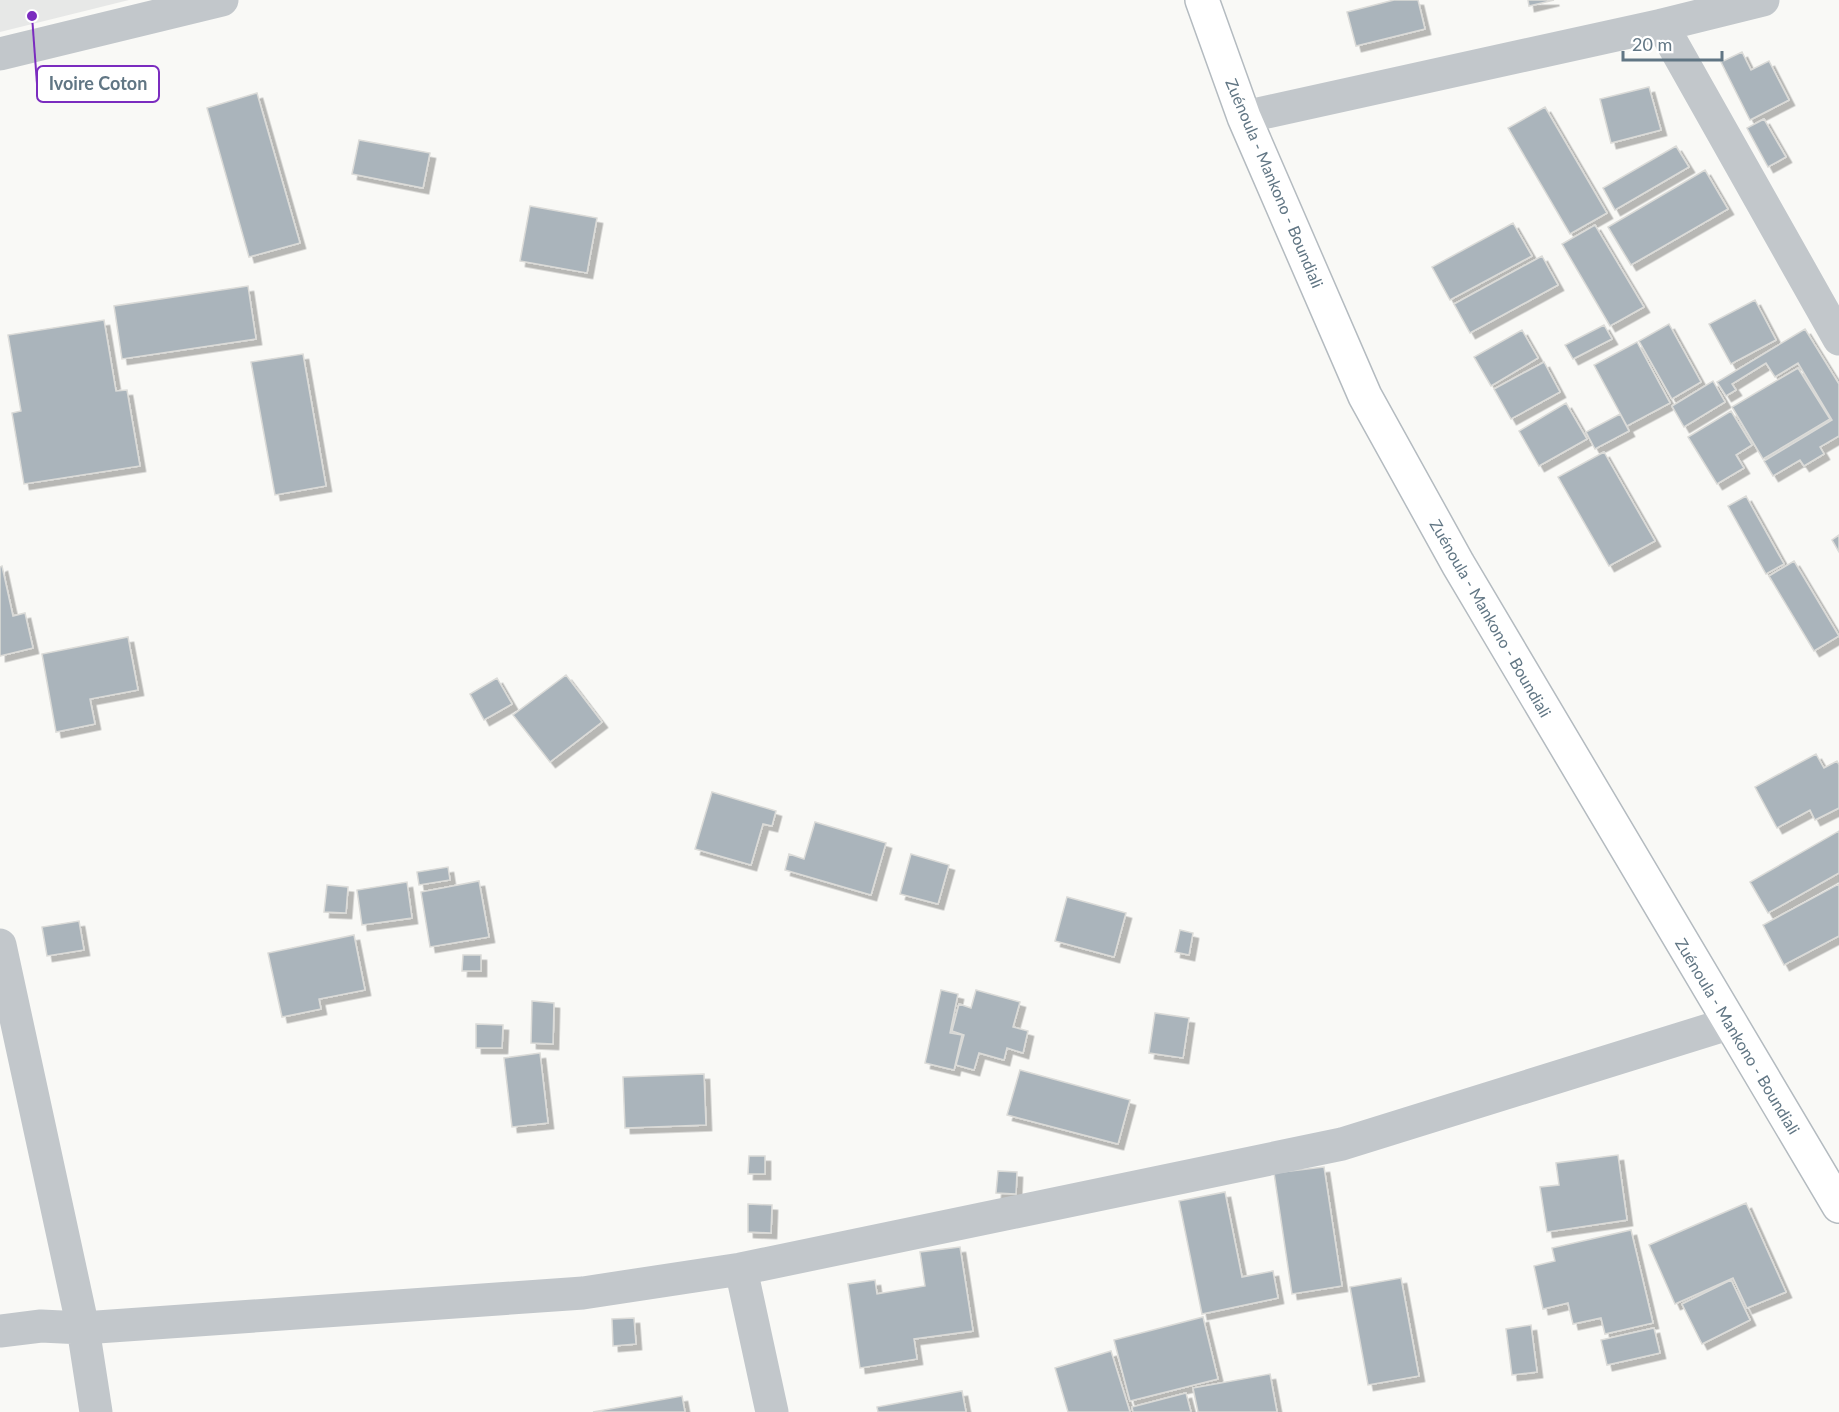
<svg xmlns="http://www.w3.org/2000/svg" width="1839" height="1412" font-family="Lato,sans-serif">
<style>
.built{fill:#e7e8e7}
.building{fill:#aab4bb;stroke:#dbdbd8;stroke-width:1.5;filter:url(#shadow)}
.lines{fill:none;stroke-linecap:round;stroke-linejoin:round}
.secondary-casing{stroke:#b4bbc0;stroke-width:36}
.street{stroke:#c2c7cb;stroke-width:33}
.secondary{stroke:#fff;stroke-width:33}
.labels{text-anchor:middle;dominant-baseline:central;stroke-width:6;stroke-linejoin:round;paint-order:stroke}
.street-label{font-size:16px;fill:#617684;stroke:#fff}
.leader{fill:none;stroke:#7b2cbf;stroke-width:2}
.callout-dot{fill:#7b2cbf;stroke:#fff;stroke-width:2}
.callout{fill:#fff;stroke:#7b2cbf;stroke-width:2}
.callout-label{font-size:18px;text-anchor:middle;font-weight:bold;fill:#617684}
</style>
<defs>
<filter id="shadow"><feDropShadow dx="5.5" dy="5.5" stdDeviation="0" flood-color="#0004"/></filter>
</defs>
<rect width="100%" height="100%" fill="#f9f9f6"/>
<!-- built -->
<path class="built" d="M0,0H129L0,32Z"/>
<!-- building -->
<path class="building" d="M1394,0H1418L1425,29L1356,46L1347,12Z
M1528,0H1554L1529,6Z
M1742,52L1751,70L1769,61L1789,100L1750,120L1721,62Z
M1649,87L1661,130L1611,143L1600,99Z
M257,93L300,243L249,257L207,108Z
M1545,107L1607,213L1570,234L1508,128Z
M1764,119L1786,157L1768,167L1747,128Z
M359,140L430,153L423,188L352,174Z
M1676,146L1689,167L1615,210L1603,188Z
M1705,170L1728,209L1631,265L1608,227Z
M530,206L597,218L587,273L520,261Z
M1513,223L1532,256L1450,300L1432,267Z
M1595,225L1644,307L1610,326L1562,244Z
M1542,256L1558,285L1470,333L1454,304Z
M248,286L256,339L122,359L114,306Z
M1755,300L1776,340L1731,364L1709,324Z
M104,320L116,391L127,390L140,466L24,484L12,413L21,411L8,335Z
M1669,324L1701,382L1672,399L1639,341Z
M1604,325L1612,339L1573,359L1565,345Z
M1805,329L1839,384V436L1820,447L1824,454L1804,466L1800,460L1773,476L1764,461L1832,420L1798,363L1775,377L1766,363L1732,384L1736,390L1726,396L1717,382Z
M1522,330L1538,358L1491,386L1474,357Z
M1637,342L1670,403L1627,426L1594,365Z
M303,354L326,486L275,495L251,362Z
M1544,362L1560,392L1511,419L1494,389Z
M1798,368L1830,419L1763,459L1732,407Z
M1713,381L1725,402L1684,427L1672,406Z
M1566,403L1587,439L1539,466L1519,431Z
M1731,411L1752,445L1736,455L1744,468L1717,484L1688,437Z
M1620,414L1629,431L1595,449L1586,432Z
M1604,452L1655,541L1609,566L1558,477Z
M1746,496L1784,564L1766,574L1728,506Z
M1839,535V552L1832,540Z
M1794,561L1839,636L1814,651L1769,576Z
M2,566L13,616L25,613L33,648L0,656V567Z
M128,637L138,690L90,699L95,724L56,732L42,654Z
M566,675L602,722L550,762L513,715Z
M497,678L512,704L484,720L470,694Z
M1816,754L1824,768L1837,761L1839,765V808L1815,820L1810,810L1777,828L1755,787Z
M712,792L776,811L772,826L763,824L751,865L695,849Z
M815,822L886,843L871,895L785,870L789,854L804,859Z
M1839,831V873L1768,913L1750,882Z
M911,854L949,865L938,904L900,894Z
M448,867L450,880L419,885L417,872Z
M479,881L489,937L430,947L421,892Z
M407,882L412,918L362,925L357,890Z
M1839,884V936L1784,965L1763,925Z
M327,885L348,887L346,913L324,912Z
M1067,897L1126,913L1114,957L1055,941Z
M79,921L84,950L47,956L42,927Z
M1180,930L1193,933L1189,955L1175,952Z
M354,935L365,990L319,999L321,1009L282,1017L268,953Z
M463,955H481V971H462Z
M941,990L958,994L950,1033L962,1035L954,1070L925,1063Z
M976,990L1020,1002L1013,1027L1028,1031L1023,1053L1007,1048L1004,1060L979,1053L974,1070L956,1065L964,1035L952,1031L959,1004L971,1008Z
M532,1001L554,1003L553,1044L531,1043Z
M1155,1013L1189,1018L1183,1058L1149,1053Z
M476,1024L503,1025L502,1048H476Z
M540,1053L548,1123L512,1127L504,1058Z
M1020,1070L1130,1100L1118,1144L1007,1115Z
M704,1074L706,1125L625,1128L623,1077Z
M1618,1155L1627,1220L1547,1232L1540,1187L1559,1185L1556,1163Z
M749,1156H765V1174H748Z
M1324,1167L1342,1286L1292,1294L1274,1173Z
M998,1171L1017,1172L1016,1194L996,1193Z
M1225,1192L1242,1277L1273,1271L1278,1298L1202,1314L1179,1201Z
M1746,1203L1786,1292L1747,1308L1733,1278L1675,1304L1649,1245Z
M748,1204L772,1205L771,1233L748,1232Z
M1631,1230L1653,1323L1605,1334L1601,1318L1573,1324L1568,1303L1543,1309L1534,1266L1555,1261L1552,1248Z
M960,1247L973,1331L914,1339L917,1359L860,1368L848,1284L875,1280L877,1294L925,1286L920,1252Z
M1401,1278L1419,1376L1368,1385L1350,1287Z
M1731,1280L1750,1320L1702,1344L1682,1304Z
M1203,1317L1218,1379L1130,1401L1114,1340Z
M634,1318L636,1344L613,1346L612,1319Z
M1531,1325L1537,1372L1512,1375L1506,1329Z
M1654,1328L1660,1353L1607,1365L1601,1340Z
M1111,1351L1130,1412H1068L1055,1368Z
M1270,1374L1277,1412H1198L1193,1388Z
M962,1391L966,1412H878L877,1407Z
M1186,1393L1191,1412H1133L1132,1407Z
M682,1396L685,1412H593Z"/>
<g class="lines">
<defs>
<path id="secondary" d="M1202,0L1244,117L1365,396L1458,564L1839,1206"/>
</defs>
<!-- secondary casing -->
<use href="#secondary" class="secondary-casing"/>
<!-- street -->
<path class="street" d="M1662,25L1839,339
M0,54L222,0
M1244,117L1662,25L1763,0
M0,945L83,1328L96,1412
M741,1269L772,1412
M0,1331L41,1326L83,1328L583,1293L741,1269L1342,1144L1731,1023"/>
<!-- secondary -->
<use href="#secondary" class="secondary"/>
</g>
<g class="labels">
<!-- street labels -->
<g class="street-label">
<text transform="translate(1275 183) rotate(67)">Zuénoula - Mankono - Boundiali</text>
<text transform="translate(1491 618) rotate(60)">Zuénoula - Mankono - Boundiali</text>
<text transform="translate(1738 1036) rotate(59)">Zuénoula - Mankono - Boundiali</text>
</g>
</g>
<!-- callouts -->
<path class="leader" d="M32 16L37 84"/>
<circle class="callout-dot" cx="32" cy="16" r="6"/>
<rect class="callout" x="37" y="66" width="122" height="36" rx="6"/>
<g class="callout-label">
<text x="98" y="90">Ivoire Coton</text>
</g>
<!-- scale -->
<path d="M1623 51v9h99v-9" fill="none" stroke="#617684" stroke-width="3"/>
<text x="1632" y="51" font-size="18" fill="#617684" stroke="#ffffff" stroke-width="4.5" paint-order="stroke">20 m</text>
</svg>
